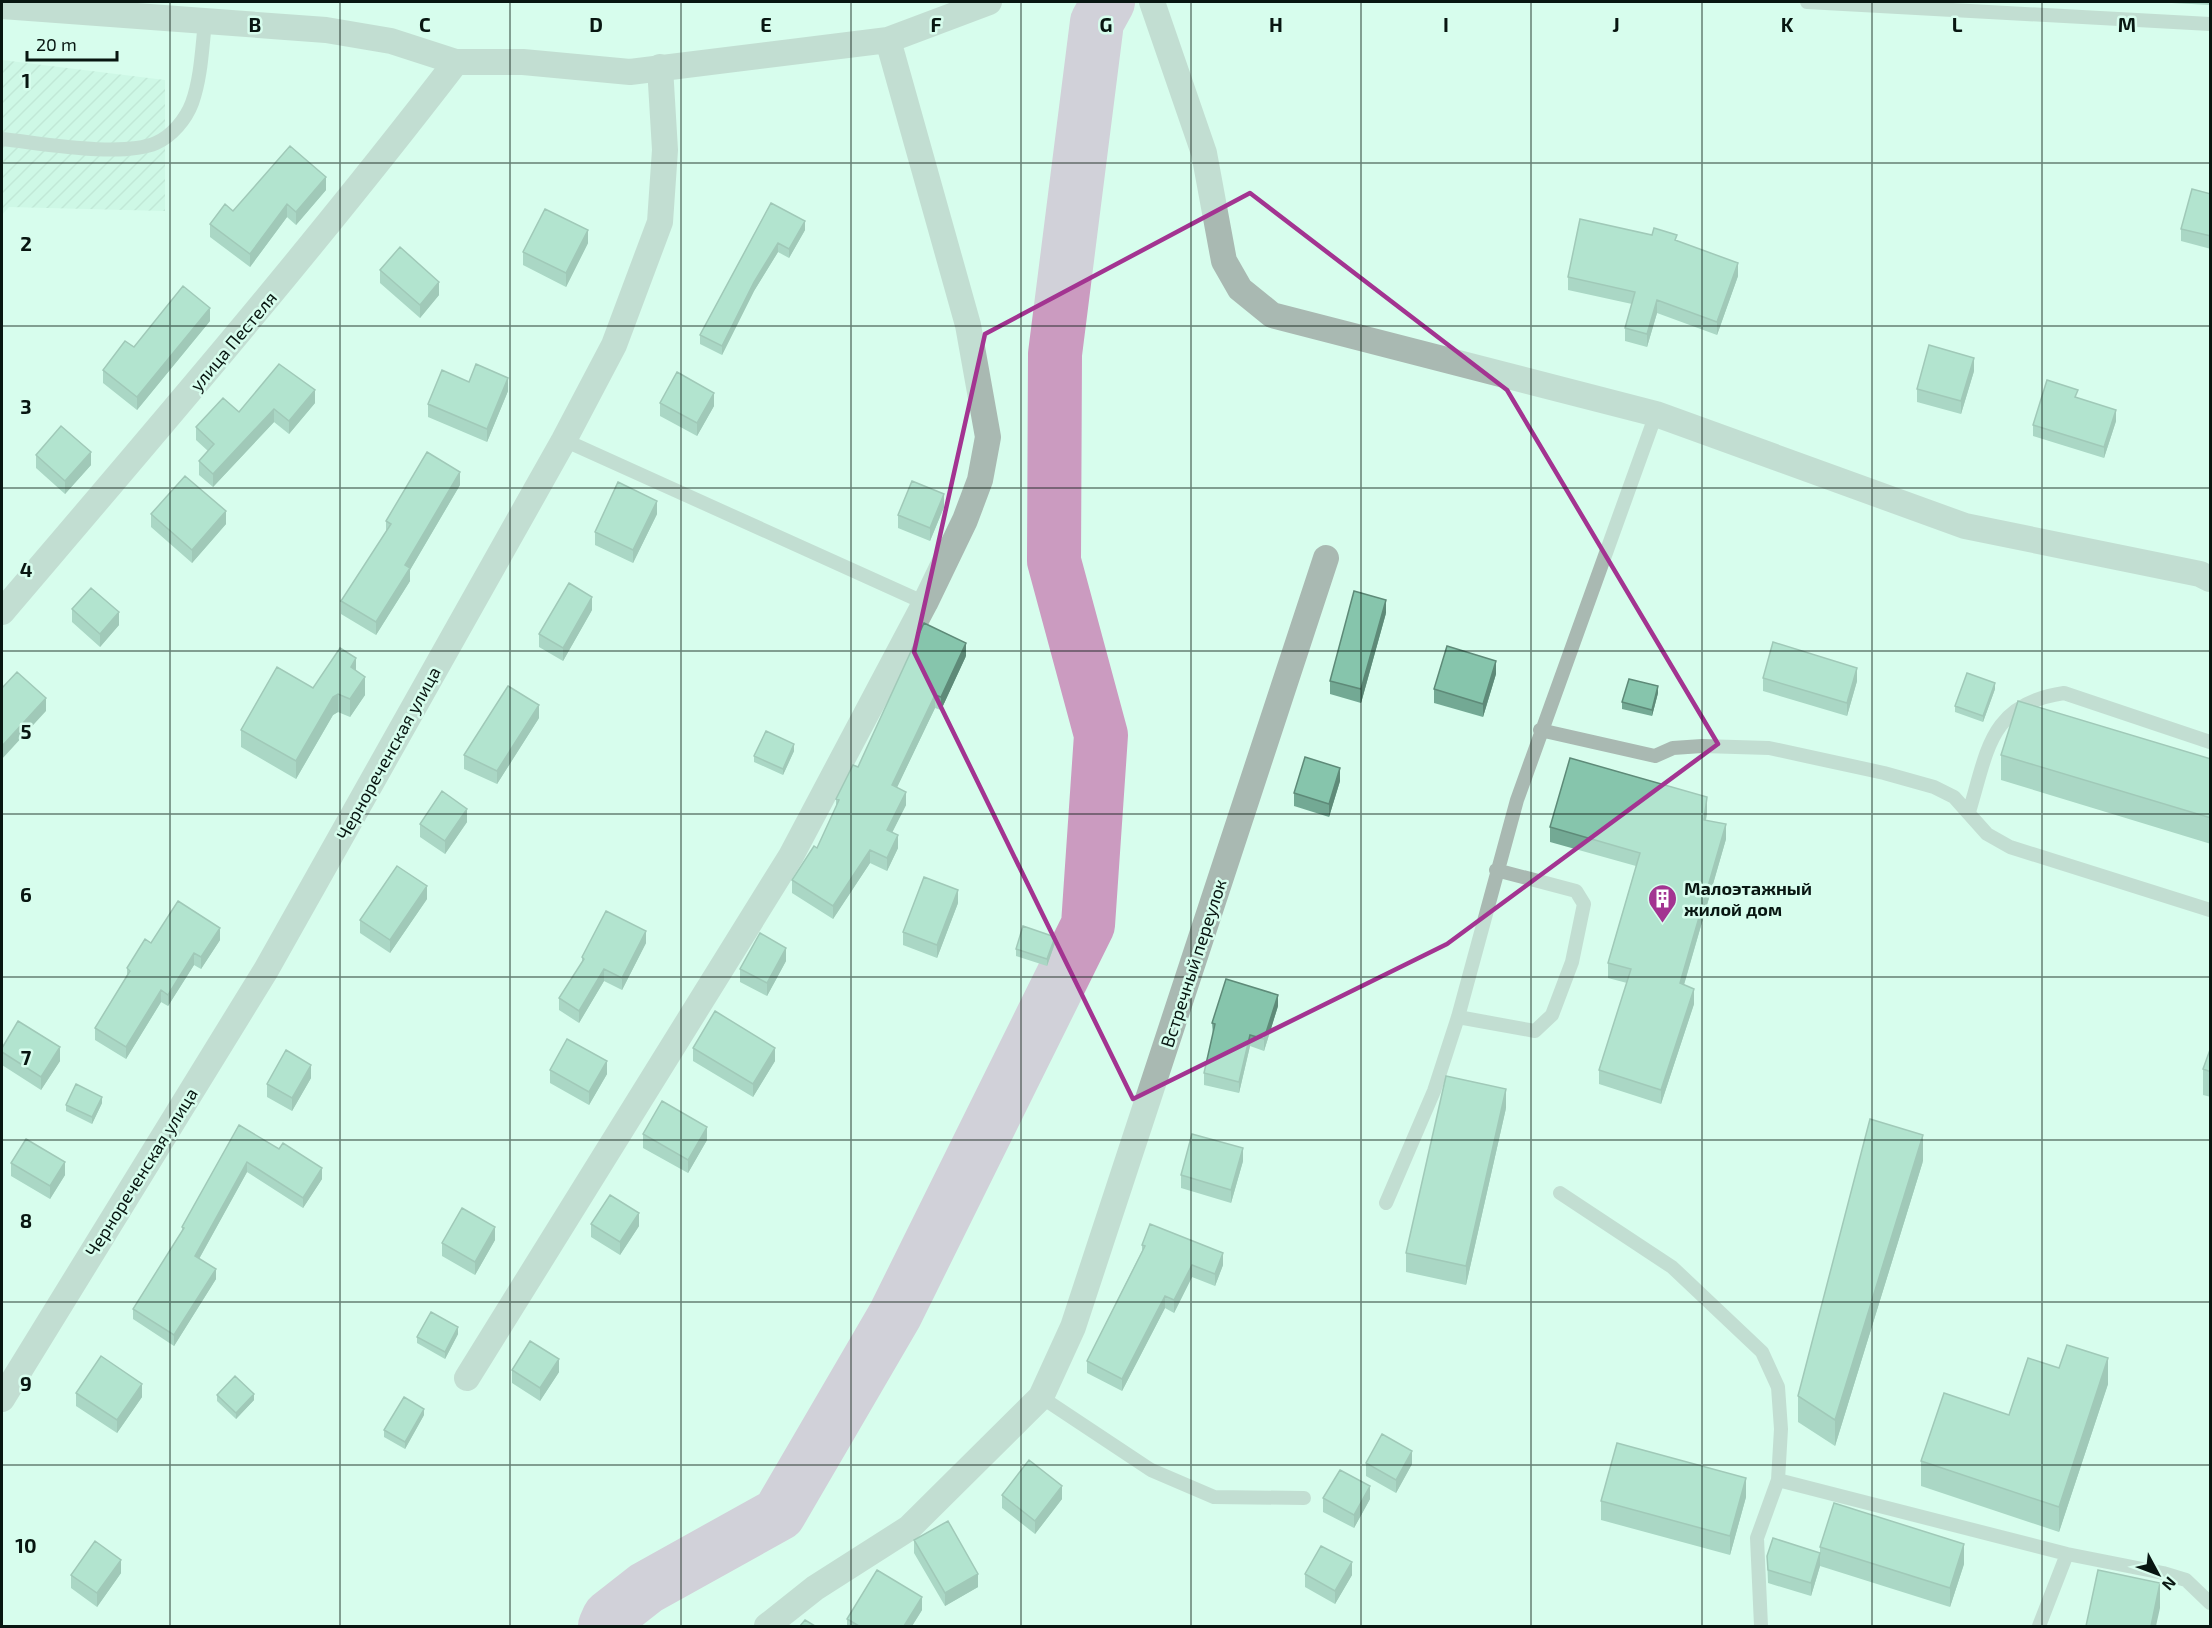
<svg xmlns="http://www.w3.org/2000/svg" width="2212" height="1628" font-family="'Exo 2',sans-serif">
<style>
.industrial{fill:url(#industrial-furrows)}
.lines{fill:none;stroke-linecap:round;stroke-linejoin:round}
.river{stroke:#cb9bc0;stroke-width:54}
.service{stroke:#a9b9b2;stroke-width:14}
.minor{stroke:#a9b9b2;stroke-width:26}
.wall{fill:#73a994}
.shaded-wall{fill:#5e8a78}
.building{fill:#86c5ac;stroke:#5e8a78;stroke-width:1.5}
.marked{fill:none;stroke:#a33491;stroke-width:4.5;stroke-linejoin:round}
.grid{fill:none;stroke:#081611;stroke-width:1.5;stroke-opacity:0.55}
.labels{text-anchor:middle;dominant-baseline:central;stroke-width:5;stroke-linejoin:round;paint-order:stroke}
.street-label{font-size:18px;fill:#081611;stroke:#d7fded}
.poi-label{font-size:18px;font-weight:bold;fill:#081611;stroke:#d7fded;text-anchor:start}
.grid-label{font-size:20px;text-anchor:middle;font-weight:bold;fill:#081611;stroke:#d7fded;stroke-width:5;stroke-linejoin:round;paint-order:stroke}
</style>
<defs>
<pattern id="industrial-furrows" width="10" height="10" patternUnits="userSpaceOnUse" patternTransform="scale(1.5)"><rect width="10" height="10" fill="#c3f2de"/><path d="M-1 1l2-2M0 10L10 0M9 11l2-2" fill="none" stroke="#a6cfbd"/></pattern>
</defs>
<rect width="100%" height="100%" fill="#d7fded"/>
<!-- industrial -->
<path class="industrial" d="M2,60L165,80V211L9,207L2,215Z"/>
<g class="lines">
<!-- river -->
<path class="river" d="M605,1626L609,1617L646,1588L779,1514L895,1315L1088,925L1101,735L1054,561L1055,354L1097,22L1108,2"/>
<!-- service -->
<path class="service" d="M1807,2L2210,24
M2,139C41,143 121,158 156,143C172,136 186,119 192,103C201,78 202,49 205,22
M564,440L925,603
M1540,730L1655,756L1673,748L1702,746L1769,748L1884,773L1934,787L1954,797L1987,834L2010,847L2210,910
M1969,812C1988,750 1989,704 2064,693L2210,742
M1458,1017L1535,1031L1552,1015L1572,962L1584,904L1576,891L1496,870
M1560,1193L1672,1267L1762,1352L1778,1387L1781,1429L1778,1480L1757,1538L1761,1626
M1386,1203L1434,1091L1458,1017L1517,800L1656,414
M1041,1397L1151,1470L1214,1497L1304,1498
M1778,1480L2067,1554L2163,1573L2186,1580L2210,1603
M2039,1626L2067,1554"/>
<!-- minor -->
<path class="minor" d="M1152,2L1204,153L1224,261L1240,289L1272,315L1656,414L1965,526L2200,574L2210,579
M2,6L326,30L391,41L456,62H523L630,72L888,40L989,2
M2,612C156,431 311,251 456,62
M467,1378L791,856L925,603L965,520L980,480L988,437L968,325L888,40
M2,1399L266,970L564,440L614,345L660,222L665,150L660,67
M767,1626L815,1588L909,1528L1041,1397L1073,1327L1326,558"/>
</g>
<!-- wall -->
<path class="wall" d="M2152,2H2211V5Z
M326,190L296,225L287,217L250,267L210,237V224L233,211Z
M2211,194V249L2181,241V229Z
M771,203L805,230L789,258L778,252L754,291L722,355L700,344V335Z
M1677,241L1738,276L1717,335L1657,313L1647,347L1625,341V328L1632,304L1568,290V277Z
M588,243L566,287L523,265V252Z
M380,270L439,295L420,318L380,283Z
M210,321L137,410L103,383V370Z
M1974,371L1961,414L1917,402V389Z
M469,382L508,391L487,442L428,417V404Z
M2078,398L2116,421L2104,458L2033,436V425Z
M315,403L289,434L274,422L213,487L199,475V461L208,451L196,440V427L239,412Z
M660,403L714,406L697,436L660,416Z
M36,455L91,465L65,494L36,468Z
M460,485L410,570V581L376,635L341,614V601L386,532V521Z
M944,507L930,541L898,528V515Z
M151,514L226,524L192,563L151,527Z
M657,514L633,563L595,545V532Z
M72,609L119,625L100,647L72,622Z
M592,610L563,661L539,647V634Z
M1386,613L1361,703L1330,694V681Z
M966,656L941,710L935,708L897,787L906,805L892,832L898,848L887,871L870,863L833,919L792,893V880L817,848L836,808V799L858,767Z
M356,671L365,695L350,717L338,712L333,715L296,779L241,747V730L313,688Z
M1496,674L1483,717L1434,703V689Z
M1763,678L1857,681L1847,716L1763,691Z
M1995,689L1983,722L1955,712V706Z
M1658,693L1652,716L1622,709V702Z
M539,718L497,784L464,769V755Z
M794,751L783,775L754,762V756Z
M2001,755L2211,759V844L2001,780Z
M1340,781L1329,817L1294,806V793Z
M1707,812L1706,820L1726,839L1684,985L1694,1004L1661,1104L1599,1084V1070L1627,983L1608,978V963L1636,866L1550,842V827Z
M467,822L445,854L420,837V824Z
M427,899L390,953L360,933V920Z
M958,903L937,958L903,945V932Z
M220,940L201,969L194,965L168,1006L161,1002L126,1059L95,1040V1028L127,976V968L151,943Z
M646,943L622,990L604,981L579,1023L559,1010V998L582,962V957Z
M1055,943L1047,966L1016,956V949Z
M786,961L767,996L740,982V969Z
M1278,1006L1264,1051L1250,1046L1239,1093L1204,1085V1073L1213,1035L1212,1023Z
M2211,1047V1097L2203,1095V1069Z
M2,1048L60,1061L41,1090L2,1065Z
M693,1048L775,1061L753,1097L693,1061Z
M550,1070L607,1074L589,1105L550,1083Z
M311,1078L292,1111L267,1097V1084Z
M102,1103L92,1124L66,1111V1105Z
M1506,1108L1466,1285L1406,1272V1253Z
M239,1125L322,1179L303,1208L247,1172L199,1259L216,1279L174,1346L133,1319V1309L182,1232V1227Z
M643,1134L707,1140L688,1173L643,1148Z
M1243,1161L1231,1203L1181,1188V1175Z
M1923,1161L1835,1446L1798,1422V1396Z
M11,1163L65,1175L50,1199L11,1176Z
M591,1224L639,1226L620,1255L591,1237Z
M495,1240L475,1275L442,1256V1243Z
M1142,1245L1223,1265L1215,1286L1192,1277L1174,1313L1165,1308L1122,1391L1087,1373V1361L1142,1251Z
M458,1334L445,1359L417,1343V1337Z
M2059,1368L2108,1384L2059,1532L1921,1486V1461L2009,1415Z
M512,1370L559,1372L540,1401L512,1383Z
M76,1393L142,1397L117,1433L76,1406Z
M217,1395L254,1400L236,1419L217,1401Z
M424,1415L405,1449L384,1437V1430Z
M1366,1463L1412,1464L1396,1493L1366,1476Z
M1002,1495L1062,1499L1035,1534L1002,1508Z
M1746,1497L1730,1555L1601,1520V1501Z
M1323,1498L1370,1499L1354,1528L1323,1512Z
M914,1540L978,1587L945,1606L914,1553Z
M1820,1547L1964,1564L1950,1607L1820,1566L1811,1596L1768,1583L1767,1556L1820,1553Z
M121,1573L97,1607L71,1588V1575Z
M1305,1574L1352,1575L1335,1604L1305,1587Z
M922,1610L912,1626H847V1619Z"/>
<!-- shaded-wall -->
<path class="shaded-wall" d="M326,177V190L296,225V212Z
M287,204V217L250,267V254Z
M805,221V230L789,258V249Z
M588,230V243L566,287V273Z
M778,243V252L754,291L722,355V346L754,282Z
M1738,263V276L1717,335V322Z
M439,282V295L420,318V305Z
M1657,300V313L1647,347V334Z
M210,308V321L137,410V397Z
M1974,358V371L1961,414V401Z
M508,378V391L487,442V429Z
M315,390V403L289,434V421Z
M714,393V406L697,436V423Z
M274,409V422L213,487V474Z
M2116,410V421L2104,458V447Z
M91,452V465L65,494V481Z
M460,472V485L410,570V581L376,635V622L405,565Z
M944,494V507L930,541V528Z
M657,501V514L633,563V550Z
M226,511V524L192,563V550Z
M592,597V610L563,661V648Z
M1386,600V613L1361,703V689Z
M119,612V625L100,647V634Z
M966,643V656L941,710V697Z
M356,658V676L351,667Z
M1496,661V674L1483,717V704Z
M1857,668V681L1847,716V703Z
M365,677V695L350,717V699Z
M1995,683V689L1983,722V716Z
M1658,686V693L1652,716V710Z
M338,694V712L333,715L296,779V761L333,697Z
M935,695V708L892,798V785Z
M46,698V711L2,759V746Z
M539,705V718L497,784V771Z
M794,744V751L783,775V769Z
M1340,768V781L1329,817V804Z
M906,792V805L887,843V830Z
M1707,797V812L1704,835V820Z
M467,809V822L445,854V841Z
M1726,824V839L1680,998V983Z
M898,835V848L887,871V858Z
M870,850V863L833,919V906Z
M427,886V899L390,953V940Z
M958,890V903L937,958V945Z
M220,928V940L201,969V957Z
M646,931V943L622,990V978Z
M1055,937V943L1047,966V959Z
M786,948V961L767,996V983Z
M194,953V965L168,1006V995Z
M604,969V981L579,1023V1011Z
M1694,989V1004L1661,1104V1090Z
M161,990V1002L126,1059V1047Z
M1278,995V1006L1264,1051V1039Z
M1250,1035V1046L1239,1093V1082Z
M60,1047V1061L41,1090V1077Z
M775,1048V1061L753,1097V1084Z
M607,1061V1074L589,1105V1092Z
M311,1065V1078L292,1111V1098Z
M1506,1089V1108L1466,1285V1266Z
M102,1097V1103L92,1124V1117Z
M707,1127V1140L688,1173V1160Z
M1923,1135V1161L1835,1446V1420Z
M1243,1148V1161L1231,1203V1190Z
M65,1162V1175L50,1199V1186Z
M247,1162V1172L195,1266V1256Z
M322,1168V1179L303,1208V1198Z
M639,1213V1226L620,1255V1242Z
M495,1227V1240L475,1275V1262Z
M1223,1253V1265L1215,1286V1274Z
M1192,1265V1277L1174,1313V1300Z
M216,1269V1279L174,1346V1335Z
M1165,1296V1308L1122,1391V1379Z
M458,1327V1334L445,1359V1352Z
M2108,1358V1384L2059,1532V1507Z
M559,1359V1372L540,1401V1388Z
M142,1384V1397L117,1433V1420Z
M254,1394V1400L236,1419V1413Z
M424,1409V1415L405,1449V1442Z
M1412,1451V1464L1396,1493V1480Z
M1746,1478V1497L1730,1555V1536Z
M1062,1486V1499L1035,1534V1521Z
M1370,1486V1499L1354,1528V1515Z
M1964,1544V1564L1950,1607V1588Z
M1820,1553V1566L1811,1596V1583Z
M121,1560V1573L97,1607V1593Z
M1352,1562V1575L1335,1604V1591Z
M978,1574V1587L945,1606V1593Z
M2160,1583V1608L2156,1626H2151Z
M922,1597V1610L912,1626H904Z"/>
<!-- building -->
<path class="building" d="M290,146L326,177L296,212L287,204L250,254L210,224L225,204L233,211Z
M2192,189L2211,194V236L2181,229Z
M771,203L805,221L789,249L778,243L754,282L722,346L700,335Z
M545,209L588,230L566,273L523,252Z
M1580,219L1652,235L1654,228L1677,235L1675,240L1738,263L1717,322L1657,300L1647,334L1625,328L1635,292L1568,277Z
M400,247L439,282L420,305L380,270Z
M183,286L210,308L137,397L103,370L125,341L134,347Z
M1929,345L1974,358L1961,401L1917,389Z
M279,364L315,390L289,421L274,409L213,474L199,461L214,444L196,427L223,398L239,412Z
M476,364L508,378L487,429L428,404L442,370L469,382Z
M677,372L714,393L697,423L660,403Z
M2047,380L2078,390L2075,397L2116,410L2104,447L2033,425Z
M61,426L91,452L65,481L36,455Z
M427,452L460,472L405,565L410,568L376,622L341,601L391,524L386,521Z
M185,476L226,511L192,550L151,514Z
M912,481L944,494L930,528L898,515Z
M618,482L657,501L633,550L595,532Z
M569,583L592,597L563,648L539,634Z
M91,588L119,612L100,634L72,609Z
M1354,591L1386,600L1361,689L1330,681Z
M924,623L966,643L941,697L935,695L892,785L906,792L887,830L898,835L887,858L870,850L833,906L792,880L814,846L817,848L839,800L836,799L853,765L858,767Z
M1773,642L1857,668L1847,703L1763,678Z
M1447,646L1496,661L1483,704L1434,689Z
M340,648L356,658L351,667L365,677L350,699L338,694L333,697L296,761L241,730L277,667L313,688Z
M17,672L46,698L2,746V688Z
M1967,673L1995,683L1983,716L1955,706Z
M1629,679L1658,686L1652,710L1622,702Z
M508,686L539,705L497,771L464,755Z
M2018,701L2211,759V818L2001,755Z
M766,731L794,744L783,769L754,756Z
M1305,757L1340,768L1329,804L1294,793Z
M1570,758L1707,797L1704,820L1726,824L1680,983L1694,989L1661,1090L1599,1070L1631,969L1608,963L1640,853L1550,827Z
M442,791L467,809L445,841L420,824Z
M397,866L427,886L390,940L360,920Z
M924,877L958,890L937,945L903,932Z
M178,901L220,928L201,957L194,953L168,995L161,990L126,1047L95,1028L130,971L127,968L145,939L151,943Z
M606,911L646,931L622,978L604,969L579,1011L559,998L584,959L582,957Z
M1023,926L1055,937L1047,959L1016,949Z
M760,933L786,948L767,983L740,969Z
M1226,979L1278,995L1264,1039L1250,1035L1239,1082L1204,1073L1215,1024L1212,1023Z
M715,1011L775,1048L753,1084L693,1048Z
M18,1021L60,1047L41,1077L2,1052V1048Z
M567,1039L607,1061L589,1092L550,1070Z
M2211,1047V1072L2203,1069Z
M286,1050L311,1065L292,1098L267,1084Z
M1446,1076L1506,1089L1466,1266L1406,1253Z
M76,1084L102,1097L92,1117L66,1105Z
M662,1101L707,1127L688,1160L643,1134Z
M1870,1119L1923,1135L1835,1420L1798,1396Z
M239,1125L279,1149L283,1143L322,1168L303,1198L247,1162L195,1256L216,1269L174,1335L133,1309L184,1228L182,1227Z
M1192,1134L1243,1148L1231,1190L1181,1175Z
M26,1139L65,1162L50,1186L11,1163Z
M610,1195L639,1213L620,1242L591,1224Z
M462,1208L495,1227L475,1262L442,1243Z
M1150,1224L1223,1253L1215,1274L1192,1265L1174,1300L1165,1296L1122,1379L1087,1361L1145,1246L1142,1245Z
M431,1312L458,1327L445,1352L417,1337Z
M530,1341L559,1359L540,1388L512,1370Z
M2067,1345L2108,1358L2059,1507L1921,1461L1944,1393L2009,1415L2028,1358L2059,1368Z
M101,1356L142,1384L117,1420L76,1393Z
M235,1376L254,1394L236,1413L217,1395Z
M404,1397L424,1409L405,1442L384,1430Z
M1382,1434L1412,1451L1396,1480L1366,1463Z
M1617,1443L1746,1478L1730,1536L1601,1501Z
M1029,1460L1062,1486L1035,1521L1002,1495Z
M1340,1470L1370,1486L1354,1515L1323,1498Z
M1834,1503L1964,1544L1950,1588L1820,1547Z
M948,1521L978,1574L945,1593L914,1540Z
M1773,1538L1820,1553L1811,1583L1768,1570L1767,1556Z
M95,1541L121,1560L97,1593L71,1575Z
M1321,1546L1352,1562L1335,1591L1305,1574Z
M877,1570L922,1597L904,1626H859L847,1619Z
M2098,1570L2160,1583L2151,1626H2086Z
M805,1620L815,1626H800Z"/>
<!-- marked area -->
<path d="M0 0H2212V1628H0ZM1250,193L1507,390L1718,744L1447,944L1133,1099L914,652L985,334Z" fill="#d7fded" fill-opacity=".55" fill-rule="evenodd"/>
<path class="marked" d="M1250,193L1507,390L1718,744L1447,944L1133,1099L914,652L985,334Z"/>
<!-- grid -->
<path class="grid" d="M170,2V1626M340,2V1626M510,2V1626M681,2V1626M851,2V1626M1021,2V1626M1191,2V1626M1361,2V1626M1531,2V1626M1702,2V1626M1872,2V1626M2042,2V1626M2,163H2210M2,326H2210M2,488H2210M2,651H2210M2,814H2210M2,977H2210M2,1140H2210M2,1302H2210M2,1465H2210"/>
<!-- icons -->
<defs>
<symbol id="building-pin" viewBox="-11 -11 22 30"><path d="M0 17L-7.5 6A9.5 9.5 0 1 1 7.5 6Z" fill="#a33491" stroke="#d7fded"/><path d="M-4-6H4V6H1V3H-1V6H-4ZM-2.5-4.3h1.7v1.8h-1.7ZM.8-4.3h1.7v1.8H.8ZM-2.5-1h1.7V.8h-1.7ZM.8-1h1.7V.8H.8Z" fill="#fff"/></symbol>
</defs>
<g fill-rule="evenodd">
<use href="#building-pin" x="1646" y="882" width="33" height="45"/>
</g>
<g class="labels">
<!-- street labels -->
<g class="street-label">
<text transform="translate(233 341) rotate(-50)">улица Пестеля</text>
<text transform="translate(388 753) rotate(-61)">Чернореченская улица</text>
<text transform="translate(1193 963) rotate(-72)">Встречный переулок</text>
<text transform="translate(141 1172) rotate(-58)">Чернореченская улица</text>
</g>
<!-- poi labels -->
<g class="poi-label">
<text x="1684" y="888">Малоэтажный<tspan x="1684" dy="21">жилой дом</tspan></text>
</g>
</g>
<g class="grid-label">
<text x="255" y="32">B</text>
<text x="425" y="32">C</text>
<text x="596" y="32">D</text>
<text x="766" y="32">E</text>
<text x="936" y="32">F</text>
<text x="1106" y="32">G</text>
<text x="1276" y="32">H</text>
<text x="1446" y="32">I</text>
<text x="1616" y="32">J</text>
<text x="1787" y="32">K</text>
<text x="1957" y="32">L</text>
<text x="2127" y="32">M</text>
<text x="26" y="88">1</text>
<text x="26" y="251">2</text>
<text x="26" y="414">3</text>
<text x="26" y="577">4</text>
<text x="26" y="739">5</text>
<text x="26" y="902">6</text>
<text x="26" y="1065">7</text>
<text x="26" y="1228">8</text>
<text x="26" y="1391">9</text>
<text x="26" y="1553">10</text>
</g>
<!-- border -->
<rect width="2212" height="1628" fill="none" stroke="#081611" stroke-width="6"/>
<!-- north arrow -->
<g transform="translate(2158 1574) rotate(131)" stroke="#d7fded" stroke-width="4.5" paint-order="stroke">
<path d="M0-4.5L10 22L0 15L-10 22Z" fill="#081611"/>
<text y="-9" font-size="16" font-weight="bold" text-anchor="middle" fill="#081611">N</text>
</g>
<!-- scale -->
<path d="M27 51v9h90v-9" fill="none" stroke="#081611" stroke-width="3"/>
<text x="36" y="51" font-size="18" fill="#081611" stroke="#d7fded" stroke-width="4.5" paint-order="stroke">20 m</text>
</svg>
